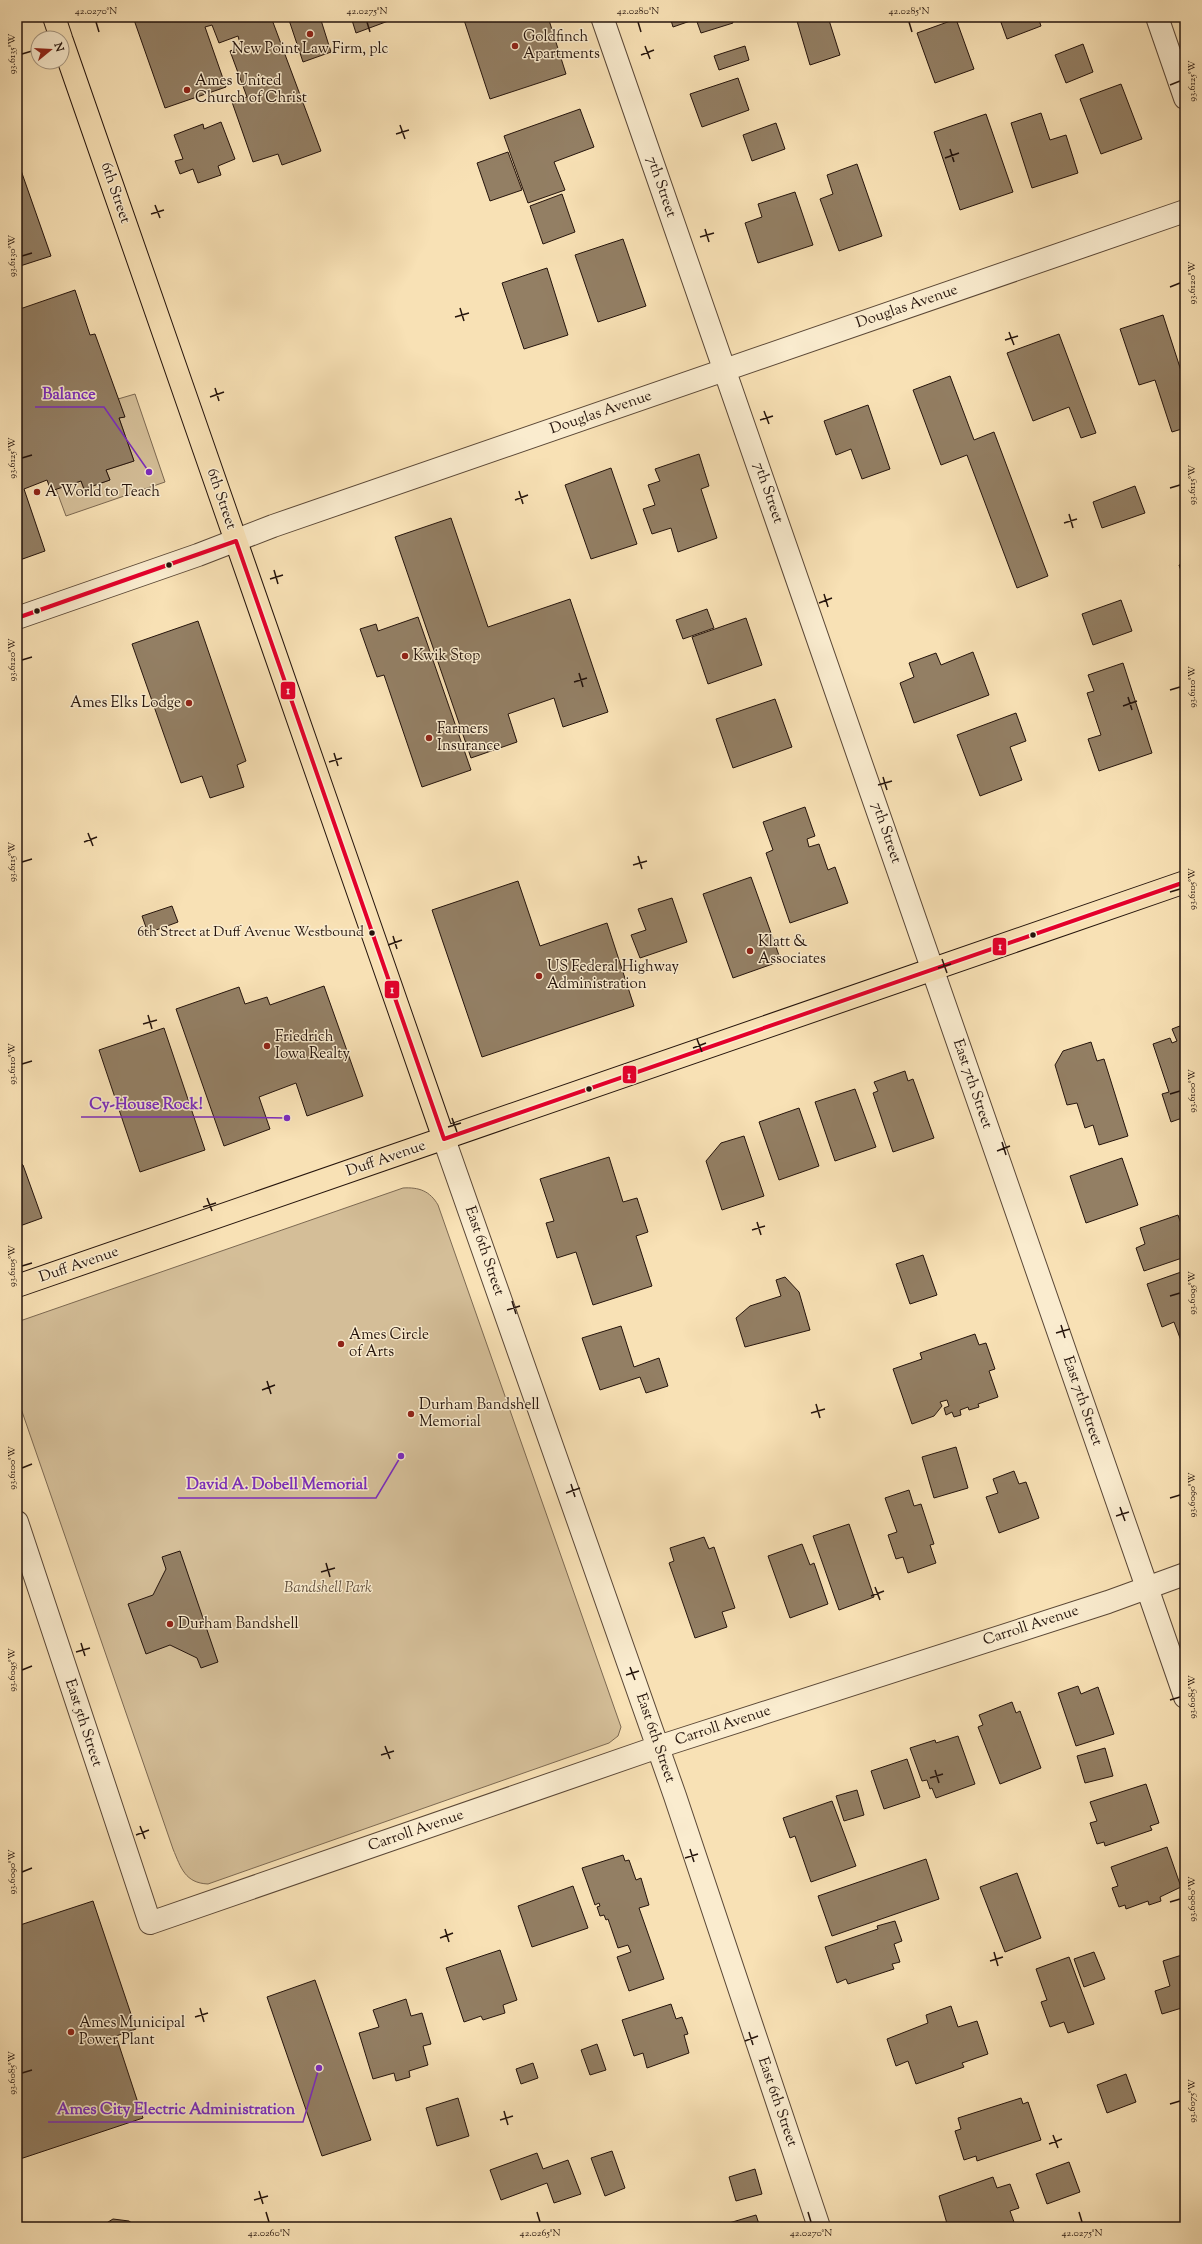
<svg xmlns="http://www.w3.org/2000/svg" width="1202" height="2244" font-family="'Sorts Mill Goudy',serif">
<style>
.green{fill:#d4be98;stroke:#7c6952}
.building{fill:#937f64;stroke:#25140c}
.lines{fill:none;stroke-linecap:round;stroke-linejoin:round}
.minor-casing{stroke:#5a4736;stroke-width:24}
.major-casing{stroke:#25140c;stroke-width:24}
.minor{stroke:#faeccf;stroke-width:22}
.major{stroke:#f8e1b5;stroke-width:22}
.bus-1-casing{stroke:#faeccf;stroke-width:7}
.bus-1{stroke:#e4002b;stroke-width:4}
.ticks{fill:none;stroke:#25140c;stroke-width:1.5}
.poi-dot{fill:#8f2418;stroke:#faeccf;stroke-width:1.5}
.bus-dot{fill:#25140c;stroke:#faeccf;stroke-width:1.5}
.labels{text-anchor:middle;dominant-baseline:central;stroke-width:3;stroke-linejoin:round;paint-order:stroke}
.bus-label{font-size:14px;fill:#25140c;stroke:#faeccf;text-anchor:end}
.poi-label{font-size:15px;fill:#25140c;stroke:#faeccf;text-anchor:start}
.street-label{font-size:15px;fill:#25140c;stroke:#faeccf}
.park-label{font-size:15px;font-style:italic;fill:#62503d;stroke:#faeccf}
.leader{fill:none;stroke:#7b2cbf;stroke-width:1.5}
.callout-dot{fill:#7b2cbf;stroke:#faeccf;stroke-width:1.5}
.callout-label{font-size:16px;text-anchor:middle;font-weight:bold;fill:#7b2cbf;stroke:#faeccf;stroke-width:3;stroke-linejoin:round;paint-order:stroke}
.line-badge{stroke:#faeccf;stroke-width:1.5}
.badge-label{font-size:11px;text-anchor:middle;font-weight:bold;fill:#fff}
.neatline{fill:none;stroke:#25140c;stroke-width:1.5}
.ticks-label{font-size:10px;text-anchor:middle;fill:#25140c}
</style>
<rect width="100%" height="100%" fill="#f8e1b5"/>
<filter id="stains"><feTurbulence type="fractalNoise" baseFrequency=".005" numOctaves="4"/><feColorMatrix values="0 0 0 0 .2 0 0 0 0 .09 0 0 0 0 .02 0 0 0 .5 -.17"/></filter>
<radialGradient id="worn" r=".72"><stop offset=".6" stop-color="#630" stop-opacity="0"/><stop offset="1" stop-color="#630" stop-opacity=".3"/></radialGradient>
<!-- green -->
<path class="green" d="M135,394L165,482L66,516L56,489L81,481L84,489L110,480L106,470L134,461L119,418L124,417L118,399Z
M403,1188C419,1187 430,1191 438,1205L621,1727L618,1736L609,1743L208,1884C185,1883 181,1868 173,1849L17,1397V1322Z"/>
<!-- building -->
<path class="building" d="M133,17H271L321,151L282,165L278,154L253,162L232,102L247,97L230,51L241,47L238,36L219,43L212,25L205,27L226,87L165,108Z
M288,17H320L331,52L303,62Z
M351,17H399L356,33Z
M463,17H548L566,74L490,99Z
M670,17H731L733,23L701,33L696,19L673,27Z
M811,17H828L840,55L810,65L797,21Z
M999,17H1038L1041,26L1007,39Z
M956,19L974,69L935,83L917,33Z
M1083,44L1093,72L1066,83L1055,55Z
M745,46L749,60L719,70L714,56Z
M738,78L749,110L702,127L690,94Z
M1121,84L1142,139L1101,154L1080,99Z
M580,109L594,147L554,162L565,190L528,203L504,136Z
M1041,113L1050,140L1066,135L1078,173L1032,188L1011,123Z
M986,114L1013,192L960,210L934,132Z
M221,122L235,159L218,166L221,175L198,183L193,169L180,174L175,161L183,159L174,135L203,124L204,129Z
M776,123L785,149L752,161L743,135Z
M508,152L522,190L490,201L477,163Z
M17,159L51,256L17,267Z
M857,164L882,236L839,251L820,199L833,194L827,175Z
M795,192L813,245L758,263L745,223L762,217L758,204Z
M562,194L575,232L543,244L530,206Z
M623,239L646,306L598,322L575,255Z
M547,268L568,335L524,349L502,283Z
M75,290L90,335L95,334L125,417L119,418L134,461L106,470L110,480L84,489L81,481L51,491L47,480L24,489L45,551L17,561V310Z
M1163,315L1185,383V428L1172,432L1155,380L1139,385L1120,329Z
M1059,334L1096,433L1081,438L1069,407L1033,421L1007,353Z
M950,376L974,440L994,432L1048,576L1017,588L967,455L941,465L913,390Z
M868,405L890,469L862,479L851,449L836,455L824,421Z
M699,454L709,486L701,489L717,538L678,552L671,528L652,534L643,509L655,505L648,485L660,481L655,469Z
M611,468L637,544L591,559L565,485Z
M1135,486L1145,513L1102,528L1093,502Z
M451,518L488,627L570,599L608,712L563,727L554,698L508,714L517,742L471,758L395,537Z
M1185,563V582L1179,565Z
M1121,600L1132,631L1093,645L1082,614Z
M707,609L714,628L683,639L676,620Z
M418,617L471,770L422,787L384,675L377,677L360,629L376,624L378,631Z
M746,618L762,665L708,684L692,637Z
M198,621L246,761L237,765L244,787L210,798L202,776L181,783L132,644Z
M973,652L989,695L914,723L900,683L914,677L909,663L936,653L941,665Z
M1123,663L1152,753L1099,771L1088,739L1101,735L1087,693L1094,691L1088,675Z
M775,699L792,747L733,768L716,719Z
M1016,713L1026,741L1010,747L1022,780L980,796L957,735Z
M805,807L815,836L807,839L809,847L819,844L828,870L835,867L848,903L790,923L766,853L773,850L763,822Z
M751,877L781,961L733,978L703,894Z
M518,881L540,946L607,923L634,1006L482,1057L432,910Z
M672,898L687,942L640,958L631,935L646,930L638,909Z
M172,906L178,922L148,933L142,916Z
M324,986L363,1096L307,1116L296,1083L259,1097L270,1129L224,1146L176,1009L239,987L245,1004L267,997L270,1005Z
M1185,1024V1117L1171,1122L1162,1094L1169,1092L1153,1044L1170,1038L1172,1043L1177,1041L1172,1029Z
M164,1028L205,1150L140,1172L99,1050Z
M1091,1042L1097,1061L1104,1059L1128,1136L1099,1145L1093,1125L1085,1128L1077,1103L1067,1105L1055,1065L1063,1051Z
M905,1071L908,1081L913,1079L934,1138L893,1152L873,1093L878,1091L874,1082Z
M855,1089L876,1147L835,1161L815,1102Z
M799,1108L819,1166L779,1180L759,1122Z
M744,1136L764,1196L722,1210L706,1161L721,1143Z
M609,1157L623,1202L637,1198L648,1232L636,1236L652,1286L593,1305L576,1252L557,1258L546,1223L554,1221L540,1179Z
M1122,1158L1138,1205L1086,1223L1070,1176Z
M17,1161L23,1165L42,1218L17,1227Z
M1185,1164V1178L1181,1166Z
M1178,1215L1185,1235V1257L1144,1271L1136,1248L1145,1244L1140,1228Z
M923,1255L937,1295L910,1304L896,1264Z
M1184,1271L1185,1345L1183,1346L1174,1322L1162,1327L1147,1284Z
M785,1277L799,1292L810,1330L745,1347L736,1318L750,1306L781,1296L776,1280Z
M621,1326L634,1367L659,1358L668,1386L646,1393L640,1377L600,1390L582,1338Z
M975,1334L979,1345L986,1343L995,1369L989,1371L998,1397L978,1404L979,1407L969,1410L968,1407L960,1410L961,1415L954,1417L952,1412L946,1415L944,1408L949,1406L947,1400L940,1402L942,1406L934,1416L912,1424L893,1369L922,1359L920,1353Z
M956,1447L968,1488L934,1498L922,1457Z
M1014,1471L1019,1484L1026,1482L1039,1518L999,1533L986,1497L998,1493L993,1479Z
M909,1490L914,1506L921,1504L934,1544L930,1545L936,1563L908,1573L903,1557L896,1559L888,1535L897,1532L885,1498Z
M849,1524L874,1597L839,1610L813,1536Z
M704,1537L709,1549L714,1547L735,1608L722,1612L727,1627L695,1638L669,1563L674,1561L670,1548Z
M802,1544L810,1565L814,1563L828,1604L790,1618L768,1556Z
M180,1551L218,1662L201,1668L197,1658L170,1645L146,1654L128,1604L153,1595L166,1569L162,1557Z
M1078,1686L1081,1694L1098,1687L1114,1734L1076,1746L1058,1693Z
M1012,1702L1016,1713L1020,1711L1041,1768L1000,1784L978,1727L983,1725L979,1715Z
M958,1736L975,1784L936,1798L932,1788L930,1789L927,1780L922,1781L910,1748L935,1740L936,1743Z
M1105,1748L1113,1776L1085,1783L1077,1756Z
M907,1759L920,1797L884,1809L871,1771Z
M1146,1784L1159,1823L1150,1826L1152,1830L1105,1846L1104,1842L1097,1844L1090,1823L1097,1821L1090,1802Z
M857,1790L864,1815L844,1821L836,1796Z
M832,1801L856,1866L811,1882L795,1836L790,1838L783,1818Z
M1167,1847L1181,1887L1160,1897L1161,1901L1149,1905L1148,1901L1126,1909L1125,1905L1119,1907L1112,1888L1118,1886L1111,1867Z
M623,1855L625,1861L629,1860L636,1880L641,1878L649,1905L639,1908L664,1979L629,1991L617,1957L631,1952L628,1945L618,1948L608,1919L606,1920L604,1915L600,1916L597,1907L600,1906L599,1903L595,1905L582,1868Z
M926,1859L939,1899L832,1936L818,1896Z
M1017,1873L1041,1938L1005,1952L980,1887Z
M573,1886L588,1928L532,1947L518,1906Z
M93,1901L136,2029L116,2036L143,2118L17,2160V1926Z
M895,1921L902,1941L894,1944L900,1962L892,1964L894,1969L848,1984L846,1979L837,1983L825,1947L878,1929L877,1926Z
M500,1950L517,2000L503,2005L505,2013L483,2020L481,2016L464,2022L446,1968Z
M1094,1952L1105,1979L1084,1987L1074,1959Z
M1185,1954V1992L1183,1993L1185,2007L1162,2014L1155,1991L1170,1986L1163,1961Z
M1069,1957L1094,2024L1068,2033L1064,2022L1050,2027L1041,2002L1047,2000L1036,1969Z
M315,1980L371,2140L322,2156L267,1997Z
M406,1999L411,2016L422,2013L431,2044L423,2046L428,2065L409,2071L410,2077L396,2081L394,2073L373,2079L359,2033L379,2027L373,2010Z
M671,2004L676,2019L682,2017L688,2034L684,2035L689,2053L647,2068L643,2053L634,2056L622,2020Z
M951,2006L958,2027L977,2021L988,2054L962,2063L964,2067L916,2084L908,2061L896,2066L887,2039L928,2023L926,2015Z
M597,2044L606,2070L590,2075L581,2050Z
M533,2063L538,2078L521,2084L516,2069Z
M1126,2074L1136,2102L1107,2113L1097,2085Z
M458,2098L469,2136L437,2146L426,2108Z
M1021,2098L1023,2104L1028,2102L1041,2140L977,2161L976,2156L964,2160L955,2131L961,2129L958,2118Z
M612,2151L625,2188L605,2196L591,2158Z
M537,2153L543,2169L568,2160L581,2194L554,2203L547,2183L501,2200L490,2170Z
M1069,2162L1080,2192L1047,2204L1036,2174Z
M755,2169L762,2194L736,2201L729,2177Z
M993,2177L997,2188L1010,2184L1019,2208L1010,2211L1014,2222L1000,2227H948L939,2196Z
M756,2215L760,2227H730L729,2223Z
M113,2219L129,2221L137,2227H100Z"/>
<g class="lines">
<defs>
<path id="minor" d="M602,17L1185,1697
M1157,17L1185,98
M17,618L198,555L273,526L1185,211
M444,1139L675,1796L819,2227
M17,1522L150,1923L658,1747L1108,1602L1185,1574"/>
<path id="major" d="M54,17L61,38
M62,41L444,1139
M17,1286L1185,882"/>
</defs>
<!-- minor casing -->
<use href="#minor" class="minor-casing"/>
<!-- major casing -->
<use href="#major" class="major-casing"/>
<!-- minor -->
<use href="#minor" class="minor"/>
<!-- major -->
<use href="#major" class="major"/>
<defs>
<path id="bus-1" d="M236,541L444,1139
M17,618L236,541
M444,1139L1185,882"/>
</defs>
<!-- bus-1 casing -->
<use href="#bus-1" class="bus-1-casing"/>
<!-- bus-1 -->
<use href="#bus-1" class="bus-1"/>
</g>
<!-- ticks -->
<path class="ticks" d="M96,22L99,32M367,22L370,32M638,22L641,32M909,22L912,32M645,46L650,59M22,54L32,51M641,55L654,50M1170,85L1180,81M400,125L405,139M396,134L409,130M950,149L954,162M945,158L959,153M155,205L160,218M151,214L164,210M705,229L709,242M700,237L714,233M22,256L32,253M1170,287L1180,283M460,308L464,321M455,317L469,313M1009,332L1014,345M1005,340L1018,336M215,388L219,401M210,397L224,392M764,411L769,424M760,420L773,416M22,458L32,455M1170,488L1180,485M519,491L523,504M515,500L528,495M1069,514L1073,528M1064,523L1077,519M274,570L278,584M270,579L283,575M824,594L828,607M819,603L832,598M22,660L32,657M579,673L583,687M574,682L587,678M1170,690L1180,687M1128,697L1132,710M1123,706L1137,701M334,753L338,766M329,762L342,758M883,777L887,790M878,785L892,781M88,833L93,846M84,842L97,837M638,856L642,869M22,862L32,859M633,865L647,861M1170,892L1180,889M393,936L397,949M388,945L402,940M942,959L947,973M938,968L951,964M148,1015L152,1029M143,1024L157,1020M697,1039L702,1052M693,1048L706,1043M22,1064L32,1061M1170,1094L1180,1091M452,1118L457,1132M448,1127L461,1123M1002,1142L1006,1155M997,1151L1010,1146M207,1198L212,1211M203,1207L216,1203M757,1222L761,1235M752,1230L765,1226M22,1266L32,1263M1170,1296L1180,1293M512,1301L516,1314M507,1310L520,1306M1061,1325L1065,1338M1056,1333L1070,1329M267,1381L271,1394M262,1390L275,1385M816,1404L820,1418M811,1413L825,1409M22,1468L32,1464M571,1484L575,1497M566,1493L580,1488M1170,1498L1180,1495M1120,1507L1125,1521M1116,1516L1129,1512M326,1563L330,1577M321,1572L335,1568M875,1587L880,1600M871,1596L884,1591M81,1643L85,1656M76,1652L90,1648M630,1667L635,1680M22,1670L32,1666M626,1675L639,1671M1170,1700L1180,1697M385,1746L390,1759M381,1755L394,1751M935,1770L939,1783M930,1778L943,1774M140,1826L145,1839M136,1835L149,1830M690,1849L694,1862M685,1858L698,1854M22,1872L32,1868M1170,1902L1180,1899M445,1929L449,1942M440,1938L453,1933M994,1952L998,1966M990,1961L1003,1957M200,2008L204,2022M195,2017L208,2013M749,2032L753,2045M745,2041L758,2036M22,2073L32,2070M1170,2104L1180,2101M504,2111L508,2125M500,2120L513,2116M1053,2135L1058,2148M1049,2144L1062,2139M259,2191L263,2204M254,2200L268,2196M266,2212L269,2222M537,2212L540,2222M808,2212L811,2222M1079,2212L1082,2222"/>
<!-- markers -->
<g class="poi-dot">
<circle cx="310" cy="34" r="4"/>
<circle cx="515" cy="46" r="4"/>
<circle cx="187" cy="90" r="4"/>
<circle cx="37" cy="492" r="4"/>
<circle cx="405" cy="656" r="4"/>
<circle cx="189" cy="703" r="4"/>
<circle cx="429" cy="738" r="4"/>
<circle cx="750" cy="951" r="4"/>
<circle cx="539" cy="976" r="4"/>
<circle cx="267" cy="1046" r="4"/>
<circle cx="341" cy="1344" r="4"/>
<circle cx="411" cy="1414" r="4"/>
<circle cx="170" cy="1624" r="4"/>
<circle cx="71" cy="2032" r="4"/>
</g>
<g class="bus-dot">
<circle cx="169" cy="565" r="3.5"/>
<circle cx="37" cy="611" r="3.5"/>
<circle cx="372" cy="933" r="3.5"/>
<circle cx="1033" cy="935" r="3.5"/>
<circle cx="589" cy="1089" r="3.5"/>
</g>
<g class="labels">
<!-- bus labels -->
<g class="bus-label">
<text x="364" y="933">6th Street at Duff Avenue Westbound</text>
</g>
<!-- poi labels -->
<g class="poi-label">
<text x="523" y="37">Goldfinch<tspan x="523" dy="17">Apartments</tspan></text>
<text x="310" y="49" text-anchor="middle">New Point Law Firm, plc</text>
<text x="195" y="81">Ames United<tspan x="195" dy="17">Church of Christ</tspan></text>
<text x="45" y="492">A World to Teach</text>
<text x="413" y="656">Kwik Stop</text>
<text x="181" y="703" text-anchor="end">Ames Elks Lodge</text>
<text x="437" y="729">Farmers<tspan x="437" dy="17">Insurance</tspan></text>
<text x="758" y="942">Klatt &amp;<tspan x="758" dy="17">Associates</tspan></text>
<text x="547" y="967">US Federal Highway<tspan x="547" dy="17">Administration</tspan></text>
<text x="275" y="1037">Friedrich<tspan x="275" dy="17">Iowa Realty</tspan></text>
<text x="349" y="1335">Ames Circle<tspan x="349" dy="17">of Arts</tspan></text>
<text x="419" y="1405">Durham Bandshell<tspan x="419" dy="17">Memorial</tspan></text>
<text x="178" y="1624">Durham Bandshell</text>
<text x="79" y="2023">Ames Municipal<tspan x="79" dy="17">Power Plant</tspan></text>
</g>
<!-- street labels -->
<g class="street-label">
<text transform="translate(661 187) rotate(71)">7th Street</text>
<text transform="translate(115 193) rotate(71)">6th Street</text>
<text transform="translate(907 307) rotate(-19)">Douglas Avenue</text>
<text transform="translate(601 413) rotate(-19)">Douglas Avenue</text>
<text transform="translate(768 493) rotate(71)">7th Street</text>
<text transform="translate(221 499) rotate(71)">6th Street</text>
<text transform="translate(886 833) rotate(71)">7th Street</text>
<text transform="translate(972 1084) rotate(71)">East 7th Street</text>
<text transform="translate(386 1159) rotate(-19)">Duff Avenue</text>
<text transform="translate(484 1251) rotate(71)">East 6th Street</text>
<text transform="translate(79 1265) rotate(-19)">Duff Avenue</text>
<text transform="translate(1082 1401) rotate(71)">East 7th Street</text>
<text transform="translate(1031 1626) rotate(-18)">Carroll Avenue</text>
<text transform="translate(83 1723) rotate(72)">East 5th Street</text>
<text transform="translate(723 1726) rotate(-18)">Carroll Avenue</text>
<text transform="translate(655 1738) rotate(71)">East 6th Street</text>
<text transform="translate(416 1831) rotate(-19)">Carroll Avenue</text>
<text transform="translate(777 2102) rotate(71)">East 6th Street</text>
</g>
<!-- park labels -->
<g class="park-label">
<text x="328" y="1588">Bandshell Park</text>
</g>
</g>
<!-- callouts -->
<path class="leader" d="M149 472L104 407H35M287 1118L211 1117H81M401 1456L376 1498H178M319 2068L303 2122H48"/>
<g class="callout-dot">
<circle cx="149" cy="472" r="4"/>
<circle cx="287" cy="1118" r="4"/>
<circle cx="401" cy="1456" r="4"/>
<circle cx="319" cy="2068" r="4"/>
</g>
<g class="callout-label">
<text x="69" y="399">Balance</text>
<text x="146" y="1109">Cy-House Rock!</text>
<text x="277" y="1489">David A. Dobell Memorial</text>
<text x="176" y="2114">Ames City Electric Administration</text>
</g>
<g class="line-badge">
<rect x="280" y="681" width="16" height="19" rx="4" fill="#e4002b"/>
<rect x="992" y="937" width="15" height="19" rx="4" fill="#e4002b"/>
<rect x="384" y="980" width="16" height="19" rx="4" fill="#e4002b"/>
<rect x="622" y="1065" width="15" height="19" rx="4" fill="#e4002b"/>
</g>
<g class="badge-label">
<text x="288" y="694">1</text>
<text x="1000" y="950">1</text>
<text x="392" y="993">1</text>
<text x="629" y="1079">1</text>
</g>
<!-- margin -->
<rect width="1202" height="2244" fill="none" stroke="#f8e1b5" stroke-width="44"/>
<!-- north arrow -->
<g transform="translate(50 50) rotate(72)"><circle r="19" fill="#faeccf" stroke="#a59681"/>
<path d="M0-3L7 15L0 10L-7 15Z" fill="#8f2418"/>
<text y="-6" font-size="11" font-weight="bold" text-anchor="middle" fill="#25140c">N</text>
</g>
<rect x="22" y="22" width="1158" height="2200" class="neatline"/>
<g class="ticks-label">
<text x="96" y="14">42.0270°N</text>
<text x="367" y="14">42.0275°N</text>
<text x="638" y="14">42.0280°N</text>
<text x="909" y="14">42.0285°N</text>
<text transform="translate(11 54) rotate(-90)" y="4">93.6135°W</text>
<text transform="translate(1191 81) rotate(-90)" y="4">93.6125°W</text>
<text transform="translate(11 256) rotate(-90)" y="4">93.6130°W</text>
<text transform="translate(1191 283) rotate(-90)" y="4">93.6120°W</text>
<text transform="translate(11 458) rotate(-90)" y="4">93.6125°W</text>
<text transform="translate(1191 485) rotate(-90)" y="4">93.6115°W</text>
<text transform="translate(11 660) rotate(-90)" y="4">93.6120°W</text>
<text transform="translate(1191 687) rotate(-90)" y="4">93.6110°W</text>
<text transform="translate(11 862) rotate(-90)" y="4">93.6115°W</text>
<text transform="translate(1191 889) rotate(-90)" y="4">93.6105°W</text>
<text transform="translate(11 1064) rotate(-90)" y="4">93.6110°W</text>
<text transform="translate(1191 1091) rotate(-90)" y="4">93.6100°W</text>
<text transform="translate(11 1266) rotate(-90)" y="4">93.6105°W</text>
<text transform="translate(1191 1293) rotate(-90)" y="4">93.6095°W</text>
<text transform="translate(11 1468) rotate(-90)" y="4">93.6100°W</text>
<text transform="translate(1191 1495) rotate(-90)" y="4">93.6090°W</text>
<text transform="translate(11 1670) rotate(-90)" y="4">93.6095°W</text>
<text transform="translate(1191 1697) rotate(-90)" y="4">93.6085°W</text>
<text transform="translate(11 1872) rotate(-90)" y="4">93.6090°W</text>
<text transform="translate(1191 1899) rotate(-90)" y="4">93.6080°W</text>
<text transform="translate(11 2073) rotate(-90)" y="4">93.6085°W</text>
<text transform="translate(1191 2101) rotate(-90)" y="4">93.6075°W</text>
<text x="269" y="2236">42.0260°N</text>
<text x="540" y="2236">42.0265°N</text>
<text x="811" y="2236">42.0270°N</text>
<text x="1082" y="2236">42.0275°N</text>
</g>
<rect width="100%" height="100%" filter="url(#stains)"/>
<rect width="100%" height="100%" fill="url(#worn)"/>
</svg>
